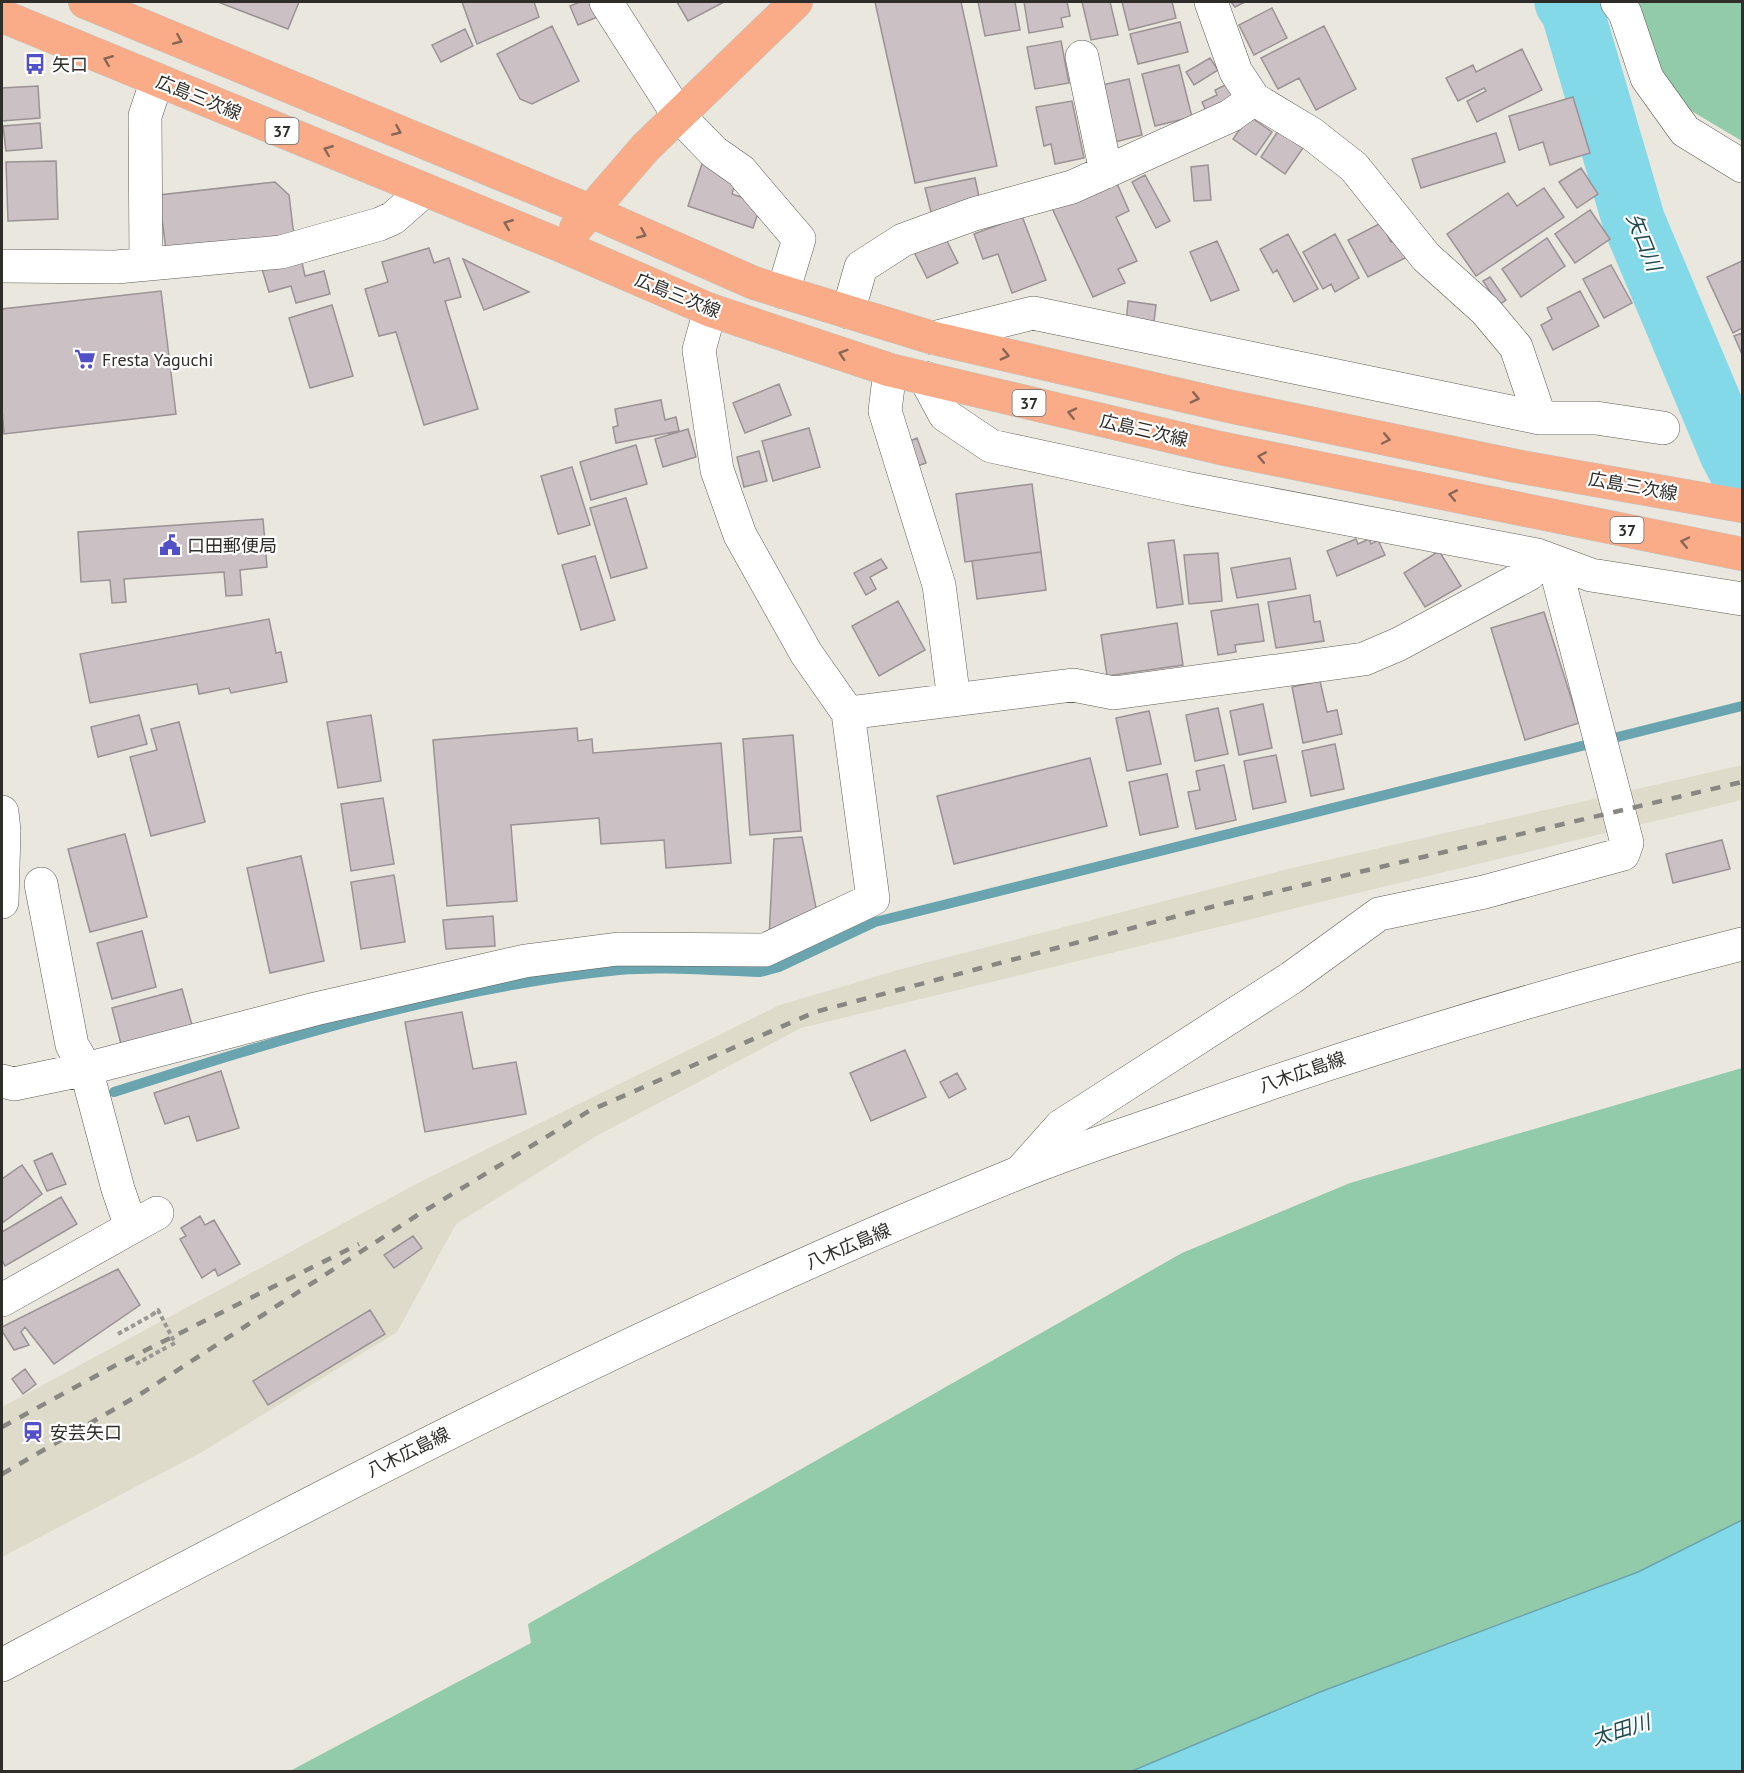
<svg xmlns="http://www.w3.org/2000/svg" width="1744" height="1773" font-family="'PT Sans','Noto Sans JP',sans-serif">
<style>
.built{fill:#dedbcb}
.green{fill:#92cbaa}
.water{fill:#83d9e8;stroke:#6aa5af;stroke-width:1.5}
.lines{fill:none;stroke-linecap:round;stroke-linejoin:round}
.stream{stroke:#6aa5af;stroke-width:10}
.river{stroke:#83d9e8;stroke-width:63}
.building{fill:#cbc1c4;stroke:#9b9295;stroke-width:1.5}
.street-casing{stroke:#5f5d56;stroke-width:34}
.secondary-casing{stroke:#5f5d56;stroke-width:34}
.primary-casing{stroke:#c4c4c3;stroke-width:34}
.path{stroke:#999791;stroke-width:4;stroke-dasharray:4.5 3;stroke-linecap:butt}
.street{stroke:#fff;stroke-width:33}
.secondary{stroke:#fff;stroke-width:33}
.primary{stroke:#f9ac87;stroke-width:33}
.rail{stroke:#888781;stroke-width:4.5;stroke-dasharray:10 10;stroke-linecap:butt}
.path-bridge{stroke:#999791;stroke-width:4;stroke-dasharray:4.5 3;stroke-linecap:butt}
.oneway{stroke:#896654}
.labels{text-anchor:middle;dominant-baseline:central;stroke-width:4.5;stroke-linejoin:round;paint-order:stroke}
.shield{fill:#fff;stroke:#6d6c6a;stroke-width:1.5}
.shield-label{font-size:16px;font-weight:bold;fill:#2e2d2a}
.poi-label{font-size:18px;fill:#2e2d2a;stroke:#fff;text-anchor:start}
.street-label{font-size:18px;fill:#2e2d2a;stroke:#fff}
.water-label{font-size:20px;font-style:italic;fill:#224a51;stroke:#fff}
</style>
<rect width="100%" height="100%" fill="#e9e7de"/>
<!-- built -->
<path class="built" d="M1742,765V800L801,1028L598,1135L456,1224L397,1332L202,1452L2,1557V1407L422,1181L780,1005L898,970L1288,869Z"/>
<!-- green -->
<path class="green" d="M1637,2H1742V141L1673,100L1637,25Z
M1742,1068V1520L1638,1572L1320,1692L1132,1771L288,1772L531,1643L528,1624L1182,1253L1350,1183Z"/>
<!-- water -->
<path class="water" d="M1742,1520V1771H1132L1320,1692L1638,1572Z"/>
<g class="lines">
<!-- stream -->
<path class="stream" d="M114,1092C279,1040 446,987 619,970C665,966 714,971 760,972L779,967L875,922L1742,706"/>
<!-- river -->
<path class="river" d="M1566,2L1572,10L1634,222L1731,453L1742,474"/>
</g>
<!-- building -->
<path class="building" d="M218,2H299L288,29Z
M462,2H534L539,17L477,44Z
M580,2H596L602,15L578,25L570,6Z
M677,2H724L688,21Z
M875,2H961L997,166L915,183Z
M978,2H1015L1020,30L985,36Z
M1024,2H1067L1070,16L1061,18L1063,27L1029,33Z
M1082,2H1110L1118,35L1091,40Z
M1122,2H1172L1176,18L1129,30Z
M1231,2H1245L1235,7Z
M1272,8L1287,38L1254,55L1239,25Z
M1180,22L1188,52L1138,64L1130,34Z
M552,26L579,81L532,104L520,99L497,54Z
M1324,26L1356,89L1316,110L1299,78L1278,89L1261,58Z
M465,29L473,46L441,62L432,45Z
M1061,41L1069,83L1035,89L1027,47Z
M1522,49L1542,90L1477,122L1467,101L1486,91L1484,88L1458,101L1446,78L1473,65L1476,72Z
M1210,58L1218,70L1194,85L1186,72Z
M1179,65L1192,117L1155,126L1142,74Z
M1129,79L1142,135L1115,142L1102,85Z
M1233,81L1243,103L1210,120L1202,102L1217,95L1215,90Z
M38,86L40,118L2,121V88Z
M1573,97L1590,153L1550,165L1543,142L1519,150L1509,116Z
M1072,101L1084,158L1055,164L1051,144L1044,146L1036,107Z
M1249,116L1272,132L1256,155L1233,139Z
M40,123L42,148L6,151L3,126Z
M1278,131L1303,148L1285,174L1261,157Z
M1496,133L1505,162L1421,188L1412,159Z
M56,161L58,219L8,221L6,162Z
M702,164L737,176L732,194L761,204L753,228L688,206Z
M1208,165L1211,200L1194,201L1191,167Z
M1581,168L1598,194L1577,208L1559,182Z
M1145,175L1170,221L1156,228L1132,182Z
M975,178L981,206L932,216L925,188Z
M1115,179L1129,211L1116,217L1137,261L1118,269L1125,283L1093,297L1052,208Z
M275,182L289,195L294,236L166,250L159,195Z
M1544,188L1564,217L1476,276L1447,234L1508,193L1517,206Z
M1590,210L1610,239L1575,263L1555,234Z
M1022,216L1046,280L1012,293L998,254L983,259L974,234Z
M1381,223L1391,242L1397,239L1407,257L1368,277L1348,240Z
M943,233L958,263L927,278L912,248Z
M1288,234L1318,289L1294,302L1277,270L1273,273L1260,249Z
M1335,234L1359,278L1335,292L1331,284L1323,289L1303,252Z
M1547,238L1565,266L1521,297L1502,269Z
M1217,241L1239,290L1211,301L1190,252Z
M429,248L434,263L449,258L461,297L445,301L478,409L424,425L396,332L379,336L365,289L388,282L382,262Z
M301,258L305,276L324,271L330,294L296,303L291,286L269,292L262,269Z
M463,259L529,292L484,310Z
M1742,261V328L1733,333L1707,277Z
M1611,265L1632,303L1604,318L1583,279Z
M1490,277L1506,300L1499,305L1483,281Z
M161,291L176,414L4,434L2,409V309Z
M1580,291L1599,326L1553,350L1541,325L1552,319L1547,308Z
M1128,301L1156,305L1153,330L1126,327Z
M332,305L353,376L310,388L289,318Z
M1742,333V354L1734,336Z
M779,384L791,415L745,433L733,403Z
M661,400L665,420L676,417L679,431L616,443L613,427L618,426L615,409Z
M809,428L820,467L773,481L762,441Z
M688,429L696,457L663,467L655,439Z
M917,438L926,463L917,466L908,442Z
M636,445L647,484L591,500L580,462Z
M759,451L767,481L744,487L737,457Z
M572,467L590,525L558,534L541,476Z
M1032,484L1041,552L965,562L956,494Z
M626,498L647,568L611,578L590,508Z
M263,519L267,567L240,570L242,595L226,596L224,572L124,579L126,602L112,603L110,580L81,582L78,532Z
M1356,539L1358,544L1369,539L1371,544L1378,540L1385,555L1337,576L1327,551Z
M1174,540L1183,604L1157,608L1148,543Z
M1439,551L1461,586L1425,607L1404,573Z
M1041,552L1046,590L977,599L972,561Z
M1218,553L1222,601L1189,604L1184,555Z
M595,556L615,620L581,630L562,565Z
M1290,558L1296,589L1237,598L1231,568Z
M881,559L887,568L870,577L876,589L866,595L854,573Z
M1310,595L1314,622L1320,621L1324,641L1276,648L1268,602Z
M898,601L925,650L879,676L852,626Z
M1258,604L1264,641L1235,645L1236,652L1218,655L1211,611Z
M1544,612L1579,723L1525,740L1491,628Z
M269,619L276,653L281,652L287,682L231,693L229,688L199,694L197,684L90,703L80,654Z
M1177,623L1183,665L1107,676L1101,635Z
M1320,681L1327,712L1337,710L1342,734L1303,743L1292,687Z
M1263,704L1272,748L1239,755L1230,711Z
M1218,708L1228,754L1195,761L1186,715Z
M1149,711L1161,764L1127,771L1116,718Z
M139,715L147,744L98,757L91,727Z
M371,715L381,781L338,788L327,722Z
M179,722L205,822L151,836L130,757L157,750L151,729Z
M577,728L578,741L592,739L593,753L721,743L731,863L666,868L664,840L601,844L599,818L511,825L517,901L447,906L433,740Z
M793,735L801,831L750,835L743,739Z
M1335,744L1344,789L1311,796L1302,751Z
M1276,755L1286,802L1253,809L1244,761Z
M1090,758L1107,826L954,864L937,796Z
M1224,765L1236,820L1196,829L1188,792L1200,790L1196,771Z
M1167,774L1178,827L1140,835L1129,782Z
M383,798L394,864L351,871L341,804Z
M125,834L147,917L90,932L68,849Z
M802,837L817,913L769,938L774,839Z
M1722,840L1730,869L1673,883L1666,854Z
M301,856L324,961L270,973L247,868Z
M394,875L405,942L361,949L351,882Z
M493,916L495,946L446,949L443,920Z
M142,931L156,987L112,999L97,943Z
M182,989L193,1029L122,1048L112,1008Z
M462,1012L473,1069L516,1062L526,1114L425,1132L405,1022Z
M905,1050L926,1097L871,1121L850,1073Z
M221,1071L239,1128L197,1141L189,1116L165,1124L154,1093Z
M957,1073L966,1089L949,1098L940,1082Z
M52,1153L66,1184L47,1191L34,1161Z
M22,1165L42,1194L2,1223V1179Z
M61,1197L77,1224L5,1266L2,1260V1232Z
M200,1216L205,1225L214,1220L240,1264L218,1276L215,1269L202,1278L180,1239L186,1236L181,1228Z
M413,1236L422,1248L394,1268L384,1255Z
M118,1269L140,1305L54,1364L25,1327L21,1332L29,1345L14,1350L2,1331V1327Z
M370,1310L385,1334L268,1405L253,1381Z
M25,1369L36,1384L23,1394L12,1379Z"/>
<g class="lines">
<defs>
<path id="street" d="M606,2L679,116L714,152L741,171L799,239L783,292
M1211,2L1236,72L1254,99L1312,134L1354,167L1426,257L1485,310L1516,347L1540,418
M1617,2L1625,13L1647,78L1685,131L1742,166
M1082,57L1106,172
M146,264L145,116L157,80
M2,266L116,267L281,252L380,224L393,218L425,190
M848,312L861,267L903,240L974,214L1072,187L1230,116L1254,99
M933,338L1033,313L1540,418H1596L1663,428
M890,370L885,411L939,585L954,700
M925,378L945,415L991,446L1185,488L1537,555L1591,575L1742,599
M848,713L1073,685L1114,693L1364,659L1399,644L1529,574L1537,555
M41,884L72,1045L86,1069L315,1009L525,961L618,949L765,950L873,899L848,713L806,653L740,535L717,470L699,350L710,310
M2,1081L14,1084L86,1069L118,1189L131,1227
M1021,1171L1061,1126L1291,978L1379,914L1484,892L1623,854L1627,843L1559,581V563
M2,1300L157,1213"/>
<path id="secondary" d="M2,812L4,831L2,902
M2,1665C335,1488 669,1315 1018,1173C1074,1150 1132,1132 1188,1112C1370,1047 1555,991 1742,944"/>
<path id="primary" d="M85,2L588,210L754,283L933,338L1228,406L1516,466L1742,506
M2,16L562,246L710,310L890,370L1220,448L1742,554
M576,228L645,148L796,2"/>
</defs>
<!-- street casing -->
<use href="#street" class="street-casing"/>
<!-- secondary casing -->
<use href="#secondary" class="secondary-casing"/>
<!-- primary casing -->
<use href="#primary" class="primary-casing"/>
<!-- path -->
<path class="path" d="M118,1334L152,1315
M136,1364L169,1346"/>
<!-- street -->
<use href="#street" class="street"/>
<!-- secondary -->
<use href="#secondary" class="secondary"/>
<!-- primary -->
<use href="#primary" class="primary"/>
<!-- rail -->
<path class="rail" d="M2,1427L116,1365L359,1244
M2,1474L139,1395L416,1216L589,1111L815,1012L1219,905L1742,782"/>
<!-- path-bridge -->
<path class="path-bridge" d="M152,1315L158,1310L175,1343L169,1346"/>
</g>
<!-- one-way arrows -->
<defs><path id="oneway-chevron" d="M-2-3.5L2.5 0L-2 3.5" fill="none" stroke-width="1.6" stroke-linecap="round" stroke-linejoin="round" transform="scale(1.5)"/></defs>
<g class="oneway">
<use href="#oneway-chevron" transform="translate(178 40) rotate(23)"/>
<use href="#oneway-chevron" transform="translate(108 60) rotate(-158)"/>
<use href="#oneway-chevron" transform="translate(397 131) rotate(23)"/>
<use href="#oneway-chevron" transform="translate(328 150) rotate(-158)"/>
<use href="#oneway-chevron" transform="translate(508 224) rotate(-158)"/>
<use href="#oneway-chevron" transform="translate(642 234) rotate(24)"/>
<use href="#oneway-chevron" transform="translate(843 354) rotate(-162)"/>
<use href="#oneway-chevron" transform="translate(1005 355) rotate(13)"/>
<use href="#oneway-chevron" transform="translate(1195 398) rotate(13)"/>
<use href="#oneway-chevron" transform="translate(1072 413) rotate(-167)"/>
<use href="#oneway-chevron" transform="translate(1386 439) rotate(12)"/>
<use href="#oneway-chevron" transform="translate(1262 457) rotate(-169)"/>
<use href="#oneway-chevron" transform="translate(1453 495) rotate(-169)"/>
<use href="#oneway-chevron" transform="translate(1685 542) rotate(-168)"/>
</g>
<!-- icons -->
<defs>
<symbol id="bus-bare" viewBox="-9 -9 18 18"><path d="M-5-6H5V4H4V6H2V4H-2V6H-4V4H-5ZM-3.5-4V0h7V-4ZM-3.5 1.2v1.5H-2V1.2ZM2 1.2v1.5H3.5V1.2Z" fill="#5250c7" stroke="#fff" stroke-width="2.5" paint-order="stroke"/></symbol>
<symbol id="supermarket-bare" viewBox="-9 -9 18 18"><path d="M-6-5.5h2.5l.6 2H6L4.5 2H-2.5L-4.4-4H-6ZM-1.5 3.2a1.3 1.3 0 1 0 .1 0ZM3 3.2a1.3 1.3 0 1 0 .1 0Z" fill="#5250c7" stroke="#fff" stroke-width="2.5" paint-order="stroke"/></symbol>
<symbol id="civic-bare" viewBox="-9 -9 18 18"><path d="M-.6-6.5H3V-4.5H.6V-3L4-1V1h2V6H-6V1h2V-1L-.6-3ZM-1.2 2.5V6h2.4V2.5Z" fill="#5250c7" stroke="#fff" stroke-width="2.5" paint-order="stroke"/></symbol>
<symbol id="station-bare" viewBox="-9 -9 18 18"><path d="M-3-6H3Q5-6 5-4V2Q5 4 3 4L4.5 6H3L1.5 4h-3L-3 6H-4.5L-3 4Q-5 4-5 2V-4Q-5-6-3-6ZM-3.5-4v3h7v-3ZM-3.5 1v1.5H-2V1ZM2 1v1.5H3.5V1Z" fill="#5250c7" stroke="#fff" stroke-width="2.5" paint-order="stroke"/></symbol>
</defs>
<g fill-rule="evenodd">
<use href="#bus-bare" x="20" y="49" width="30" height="30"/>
<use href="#supermarket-bare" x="70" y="344" width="30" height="30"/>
<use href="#civic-bare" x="155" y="530" width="30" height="30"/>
<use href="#station-bare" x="18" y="1417" width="30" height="30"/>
</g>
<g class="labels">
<!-- shield labels -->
<g class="shield">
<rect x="265.5" y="118" width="33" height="26" rx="4.5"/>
<rect x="1012.5" y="390" width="33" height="26" rx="4.5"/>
<rect x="1610.5" y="517" width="33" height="26" rx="4.5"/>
</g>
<g class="shield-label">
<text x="282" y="131">37</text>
<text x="1029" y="403">37</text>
<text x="1627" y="530">37</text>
</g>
<!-- poi labels -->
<g class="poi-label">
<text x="52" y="64">矢口</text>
<text x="102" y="359">Fresta Yaguchi</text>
<text x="187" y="545">口田郵便局</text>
<text x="50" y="1432">安芸矢口</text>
</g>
<!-- street labels -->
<g class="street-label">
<text transform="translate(199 97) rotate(22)">広島三次線</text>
<text transform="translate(678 295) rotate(22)">広島三次線</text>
<text transform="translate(1144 430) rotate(13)">広島三次線</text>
<text transform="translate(1633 486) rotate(10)">広島三次線</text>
<text transform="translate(1302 1072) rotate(-19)">八木広島線</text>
<text transform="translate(848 1246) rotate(-23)">八木広島線</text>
<text transform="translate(408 1452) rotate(-26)">八木広島線</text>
</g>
<!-- water labels -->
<g class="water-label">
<text transform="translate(1644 242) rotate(68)">矢口川</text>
<text transform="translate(1621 1730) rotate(-17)">太田川</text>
</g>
</g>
<!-- border -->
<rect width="1744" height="1773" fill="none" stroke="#2e2d2a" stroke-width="6"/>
</svg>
